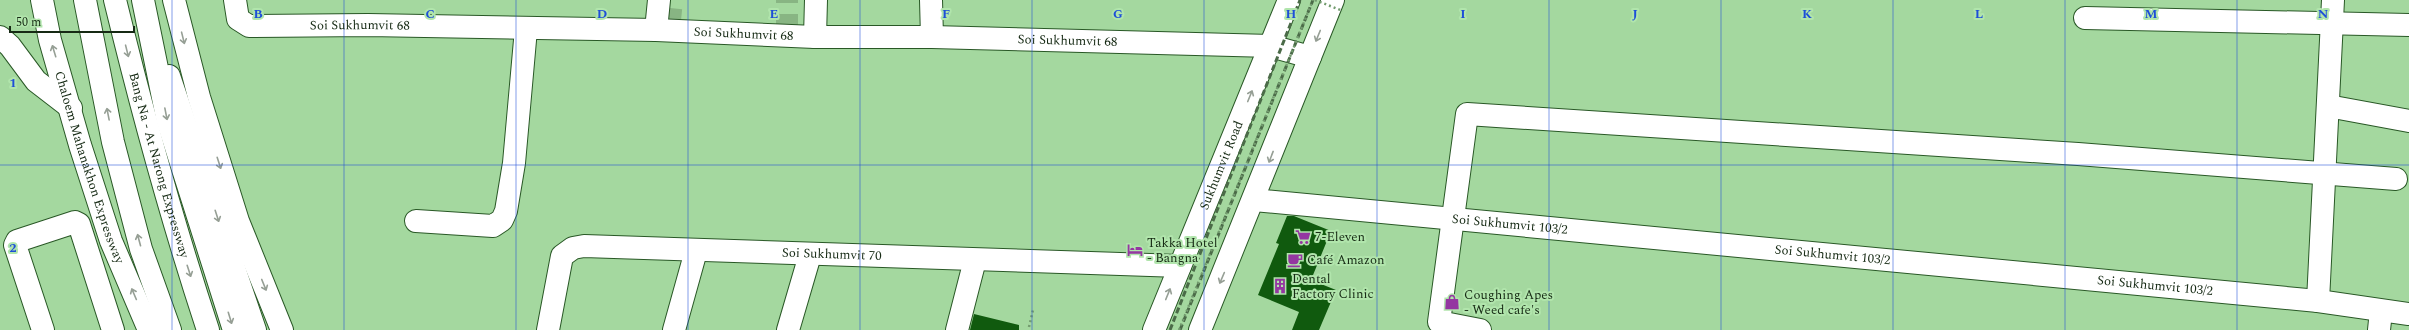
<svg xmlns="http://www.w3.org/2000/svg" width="2409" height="330" font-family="Spectral,serif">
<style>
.building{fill:#105a0e}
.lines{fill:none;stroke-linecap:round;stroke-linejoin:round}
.minor-tunnel{stroke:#88b583;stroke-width:22;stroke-dasharray:22 11;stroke-linecap:butt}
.minor-casing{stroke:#295826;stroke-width:24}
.major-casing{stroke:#295826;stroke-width:24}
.highway-casing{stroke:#295826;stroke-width:24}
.path{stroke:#739c6f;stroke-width:2.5;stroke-dasharray:2 3;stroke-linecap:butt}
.minor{stroke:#fff;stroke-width:22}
.major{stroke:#fff;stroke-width:22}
.highway{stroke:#fff;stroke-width:22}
.rail{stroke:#4b6b48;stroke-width:3;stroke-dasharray:6 3;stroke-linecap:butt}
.path-bridge{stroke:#739c6f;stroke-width:2.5;stroke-dasharray:2 3;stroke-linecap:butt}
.oneway{stroke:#969f95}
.grid{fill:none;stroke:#1d4ed8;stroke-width:1;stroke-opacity:0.55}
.labels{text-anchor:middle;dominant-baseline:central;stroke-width:4;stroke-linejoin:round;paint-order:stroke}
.street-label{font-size:13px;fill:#162a14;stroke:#b1e5ac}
.poi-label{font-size:13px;fill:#162a14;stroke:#b1e5ac;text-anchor:start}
.grid-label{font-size:13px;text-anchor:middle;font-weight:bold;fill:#1d4ed8;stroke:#b1e5ac;stroke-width:4;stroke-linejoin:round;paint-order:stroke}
</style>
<rect width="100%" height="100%" fill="#a4d89f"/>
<!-- building -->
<path class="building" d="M1287,216H1294L1331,231L1311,280L1336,290L1319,330H1292L1299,312L1258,295L1279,244L1276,243Z
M974,314L1019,325V330H970Z"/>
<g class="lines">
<!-- minor-tunnel -->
<path class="minor-tunnel" d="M669,30L672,0
M787,36V0"/>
<defs>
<g id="minor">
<path id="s1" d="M235,0L238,19L249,26L368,25L656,30L815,37H932L1271,46"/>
<path d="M931,0L932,37"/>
<path d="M2085,18L2409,25"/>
<path d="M656,30L659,0"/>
<path d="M815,37L816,0"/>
<path d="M2328,106L2409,121"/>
<path id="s2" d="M1254,200L2318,301L2409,314"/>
<path d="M416,221L493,226L502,220L506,211L514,163L526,29"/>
<path d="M2318,301L2333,0"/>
<path d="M43,330L15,245L17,241L75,222L79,224L113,330"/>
<path id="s3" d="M548,330L562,256L573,248L584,246L1180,266"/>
<path d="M674,330L696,251"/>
<path d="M788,330L810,255"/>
<path d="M957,330L975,260"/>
<path d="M1480,330L1439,322L1467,114L2078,154L2396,179"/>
<path d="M2379,330L2381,311"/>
</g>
<g id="major">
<path d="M1271,46L1310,57"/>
<path id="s4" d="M1154,330L1289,0"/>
<path d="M1200,330L1333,0"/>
</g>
<g id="highway">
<path id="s5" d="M42,0L50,40L80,145L111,241L149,330"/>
<path d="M85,0L113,142L141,249L170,330"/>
<path id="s6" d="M115,0C142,111 172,221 208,330"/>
<path d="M143,0L168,122L234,330"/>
<path d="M174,0L199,97L238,221L282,330"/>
<path d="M0,37L10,46L36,81L71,108"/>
<path d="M169,76L255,330"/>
</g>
</defs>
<!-- minor casing -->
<use href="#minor" class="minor-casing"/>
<!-- major casing -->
<use href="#major" class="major-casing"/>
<!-- highway casing -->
<use href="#highway" class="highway-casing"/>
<!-- path -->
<path class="path" d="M1029,327L1033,310"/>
<!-- minor -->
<use href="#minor" class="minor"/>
<!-- major -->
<use href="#major" class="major"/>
<!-- highway -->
<use href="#highway" class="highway"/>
<!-- rail -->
<path class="rail" d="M1170,330L1300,0
M1180,330L1313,0"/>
<!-- path-bridge -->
<path class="path-bridge" d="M1315,0L1343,11
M1179,330L1313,0"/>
</g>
<!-- one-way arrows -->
<defs><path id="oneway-shaft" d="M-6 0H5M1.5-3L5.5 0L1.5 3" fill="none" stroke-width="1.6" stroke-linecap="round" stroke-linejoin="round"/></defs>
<g class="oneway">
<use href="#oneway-shaft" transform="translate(1318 36) rotate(112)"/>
<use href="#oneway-shaft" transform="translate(183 38) rotate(76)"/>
<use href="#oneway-shaft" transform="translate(54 51) rotate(-107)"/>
<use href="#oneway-shaft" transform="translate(127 51) rotate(76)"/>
<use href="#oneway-shaft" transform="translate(1250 96) rotate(-68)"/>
<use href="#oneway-shaft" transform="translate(108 114) rotate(-101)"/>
<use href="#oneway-shaft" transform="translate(166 114) rotate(79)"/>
<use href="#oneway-shaft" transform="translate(1271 157) rotate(111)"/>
<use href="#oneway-shaft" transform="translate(219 163) rotate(72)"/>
<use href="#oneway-shaft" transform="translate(217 216) rotate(72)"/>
<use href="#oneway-shaft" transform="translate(139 240) rotate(-105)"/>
<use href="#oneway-shaft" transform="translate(189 271) rotate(72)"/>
<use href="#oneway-shaft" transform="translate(1222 278) rotate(113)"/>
<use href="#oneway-shaft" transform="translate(264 285) rotate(68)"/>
<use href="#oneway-shaft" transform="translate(134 294) rotate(-113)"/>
<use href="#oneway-shaft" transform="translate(1168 294) rotate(-68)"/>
<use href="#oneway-shaft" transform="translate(230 318) rotate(73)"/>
</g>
<!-- grid -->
<path class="grid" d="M172,0V330M344,0V330M516,0V330M688,0V330M860,0V330M1032,0V330M1204,0V330M1377,0V330M1549,0V330M1721,0V330M1893,0V330M2065,0V330M2237,0V330M0,165H2409"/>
<!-- icons -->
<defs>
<symbol id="supermarket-bare" viewBox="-9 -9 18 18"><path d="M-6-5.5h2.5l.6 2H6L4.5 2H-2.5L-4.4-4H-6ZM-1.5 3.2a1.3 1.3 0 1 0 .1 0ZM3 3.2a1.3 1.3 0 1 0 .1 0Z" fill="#9437a1" stroke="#b1e5ac" stroke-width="2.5" paint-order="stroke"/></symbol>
<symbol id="hotel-bare" viewBox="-9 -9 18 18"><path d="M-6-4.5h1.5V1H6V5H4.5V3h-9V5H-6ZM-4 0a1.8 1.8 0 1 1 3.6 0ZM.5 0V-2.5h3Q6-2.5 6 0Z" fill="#9437a1" stroke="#b1e5ac" stroke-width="2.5" paint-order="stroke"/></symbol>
<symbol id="cafe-bare" viewBox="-9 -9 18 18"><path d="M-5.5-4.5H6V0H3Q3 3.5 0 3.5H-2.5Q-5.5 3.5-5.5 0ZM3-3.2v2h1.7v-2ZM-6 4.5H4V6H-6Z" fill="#9437a1" stroke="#b1e5ac" stroke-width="2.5" paint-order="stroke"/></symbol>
<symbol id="building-bare" viewBox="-9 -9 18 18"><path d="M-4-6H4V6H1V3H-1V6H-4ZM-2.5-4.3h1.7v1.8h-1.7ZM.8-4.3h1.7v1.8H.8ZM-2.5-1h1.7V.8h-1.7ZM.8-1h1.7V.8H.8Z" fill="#9437a1" stroke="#b1e5ac" stroke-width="2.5" paint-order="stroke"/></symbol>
<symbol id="shop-bare" viewBox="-9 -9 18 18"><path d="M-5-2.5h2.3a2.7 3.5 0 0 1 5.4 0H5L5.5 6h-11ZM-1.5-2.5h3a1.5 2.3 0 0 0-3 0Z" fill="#9437a1" stroke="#b1e5ac" stroke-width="2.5" paint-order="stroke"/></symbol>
</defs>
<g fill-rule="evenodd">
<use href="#supermarket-bare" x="1292" y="226" width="22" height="22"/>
<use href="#hotel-bare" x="1124" y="239" width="22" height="22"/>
<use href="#cafe-bare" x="1284" y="249" width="22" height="22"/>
<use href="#building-bare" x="1269" y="275" width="22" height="22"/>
<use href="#shop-bare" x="1441" y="291" width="22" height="22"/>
</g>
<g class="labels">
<!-- street labels -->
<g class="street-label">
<text stroke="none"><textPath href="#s1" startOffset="143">Soi Sukhumvit 68</textPath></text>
<text stroke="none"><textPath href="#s1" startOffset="527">Soi Sukhumvit 68</textPath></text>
<text stroke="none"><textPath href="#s1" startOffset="851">Soi Sukhumvit 68</textPath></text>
<text stroke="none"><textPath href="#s4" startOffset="178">Sukhumvit Road</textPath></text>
<text stroke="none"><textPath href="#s6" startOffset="171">Bang Na - At Narong Expressway</textPath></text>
<text stroke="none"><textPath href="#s5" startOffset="174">Chaloem Mahanakhon Expressway</textPath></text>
<text stroke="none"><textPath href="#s2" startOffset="257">Soi Sukhumvit 103/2</textPath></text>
<text stroke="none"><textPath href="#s2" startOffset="581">Soi Sukhumvit 103/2</textPath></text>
<text stroke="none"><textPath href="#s3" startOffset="348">Soi Sukhumvit 70</textPath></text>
<text stroke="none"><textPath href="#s2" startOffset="905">Soi Sukhumvit 103/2</textPath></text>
</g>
<!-- poi labels -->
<g class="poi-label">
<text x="1315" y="237">7-Eleven</text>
<text x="1147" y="243">Takka Hotel<tspan x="1147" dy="15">- Bangna</tspan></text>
<text x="1307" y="260">Café Amazon</text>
<text x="1292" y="279">Dental<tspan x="1292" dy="15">Factory Clinic</tspan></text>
<text x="1464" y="295">Coughing Apes<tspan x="1464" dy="15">- Weed cafe's</tspan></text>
</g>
</g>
<g class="grid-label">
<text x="258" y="18">B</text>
<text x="430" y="18">C</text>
<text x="602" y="18">D</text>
<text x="774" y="18">E</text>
<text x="946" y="18">F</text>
<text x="1118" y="18">G</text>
<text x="1291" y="18">H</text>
<text x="1463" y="18">I</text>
<text x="1635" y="18">J</text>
<text x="1807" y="18">K</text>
<text x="1979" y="18">L</text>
<text x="2151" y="18">M</text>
<text x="2323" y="18">N</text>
<text x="13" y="87">1</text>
<text x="13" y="252">2</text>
</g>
<!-- scale -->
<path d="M10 26v6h124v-6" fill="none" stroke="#162a14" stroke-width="2"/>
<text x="16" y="26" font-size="12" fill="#162a14" stroke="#b1e5ac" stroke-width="3" paint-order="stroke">50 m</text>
</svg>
